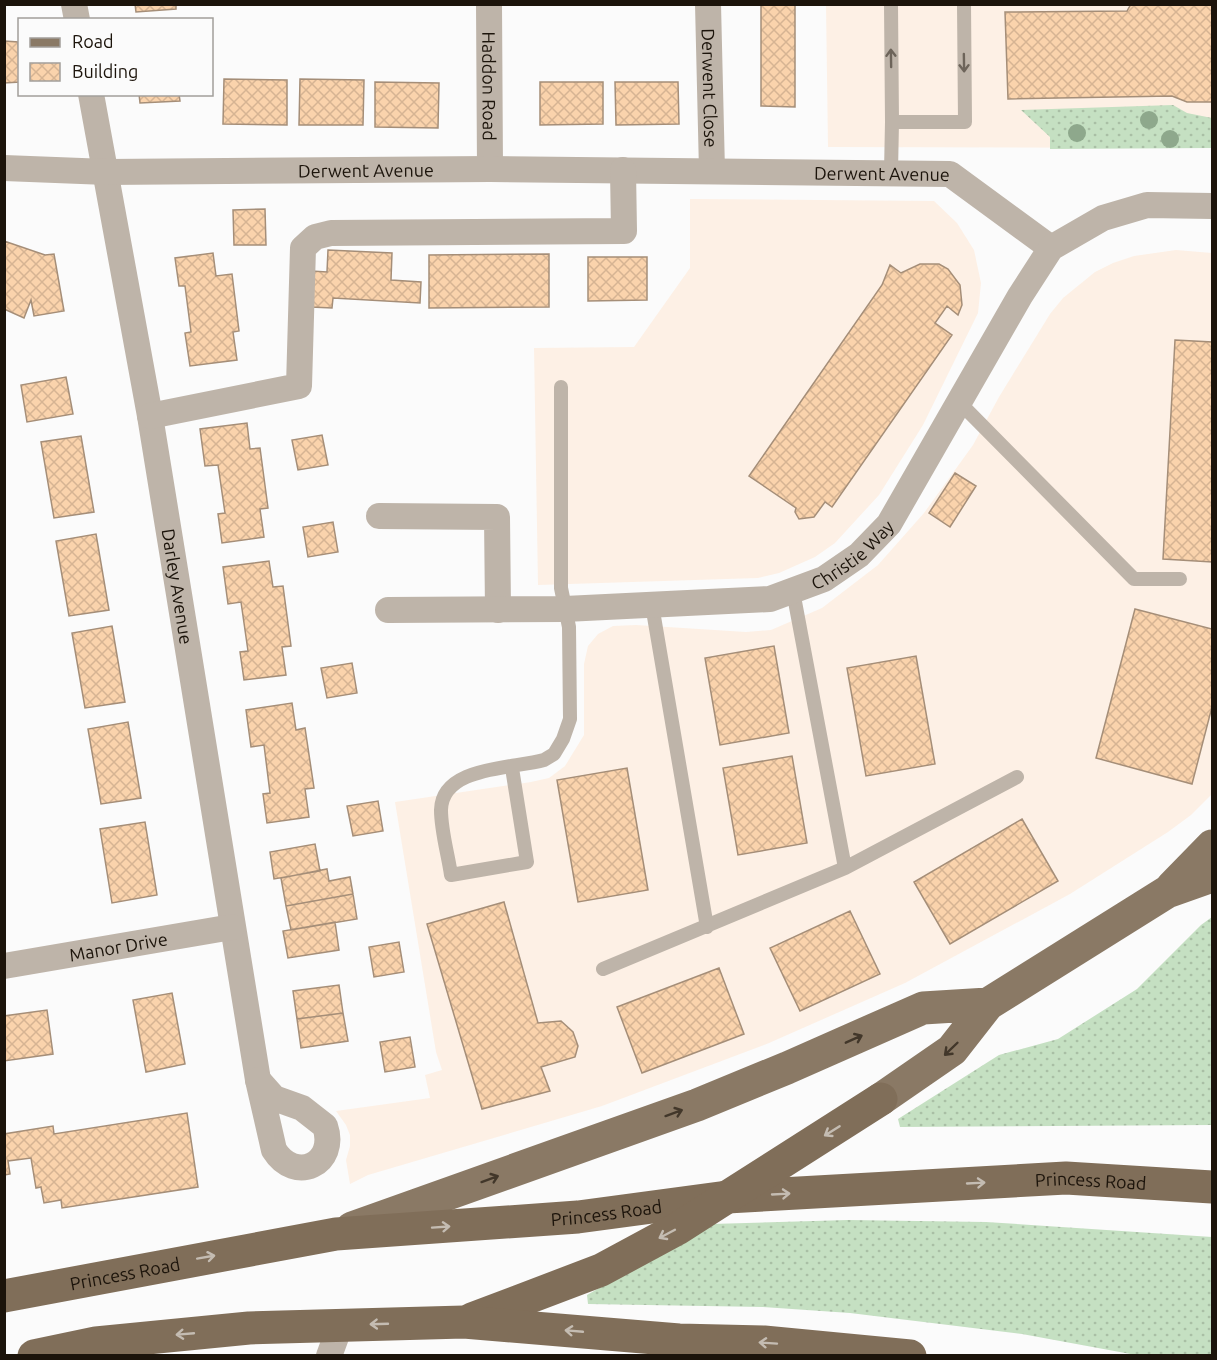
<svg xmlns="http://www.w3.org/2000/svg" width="1217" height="1360" font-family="Ubuntu,sans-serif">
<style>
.built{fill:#fdf0e5}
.grass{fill:url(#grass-dots)}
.building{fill:url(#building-cross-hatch);stroke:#a58e78;stroke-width:1.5}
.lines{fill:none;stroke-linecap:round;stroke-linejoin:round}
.service{stroke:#beb4a9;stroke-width:14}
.minor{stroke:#beb4a9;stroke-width:26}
.primary{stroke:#8a7965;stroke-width:33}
.trunk{stroke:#806e59;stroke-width:33}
.tree{fill:#8ea88c}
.oneway{stroke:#6d645a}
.oneway2{stroke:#42372a}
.oneway3{stroke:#c4bcb2}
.labels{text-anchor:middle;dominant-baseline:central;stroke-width:4.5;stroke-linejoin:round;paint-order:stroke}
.street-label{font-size:18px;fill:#1c140b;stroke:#fbfbfb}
</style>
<defs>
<pattern id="grass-dots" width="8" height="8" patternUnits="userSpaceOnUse" patternTransform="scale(1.5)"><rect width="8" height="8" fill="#c5e0c2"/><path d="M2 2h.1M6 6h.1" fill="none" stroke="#a9bfa5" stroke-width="1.8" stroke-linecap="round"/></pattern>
<pattern id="building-cross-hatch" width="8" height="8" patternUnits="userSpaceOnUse" patternTransform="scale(1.5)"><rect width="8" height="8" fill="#fad3ac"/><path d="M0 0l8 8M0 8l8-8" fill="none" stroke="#d6b493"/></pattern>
</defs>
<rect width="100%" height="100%" fill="#fbfbfb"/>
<!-- built -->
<path class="built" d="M826,5H1212V148L828,147Z
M690,199L934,201L957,223L974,250L981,283L978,313L923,425L879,495L835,543L815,557L779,573L758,578L538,585L534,348L634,347L690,268Z
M1176,250L1212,253V794L1191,815L1168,832L1070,894L905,983L769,1043L602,1106L368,1175L350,1184L346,1160L350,1146V1135L346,1125L336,1111L430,1098L425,1075L442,1070L436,1052L395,802L531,782L549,778L565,766L584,735V664L588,646L598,634L613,626L636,625L746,632L771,630L822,608L878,565L924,513L973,445L999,397L1050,314L1063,298L1095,272L1113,263L1134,256Z"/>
<!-- grass -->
<path class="grass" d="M1173,105L1187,113L1212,118V148L1050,149V137L1021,110Z
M1212,917V1125L900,1127L898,1119L999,1055L1058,1039L1137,989L1201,925Z
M848,1220L986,1222L1212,1237V1355H1136L1022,1334L850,1313L763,1307L588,1304L587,1295L711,1224Z"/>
<!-- building -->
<path class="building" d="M135,4H176V9L136,12Z
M761,4H795V107L761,106Z
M1131,4H1212V102H1187L1172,96L1008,99L1005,12L1127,11Z
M4,41L18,42L20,82L4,83Z
M224,79L287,80V125L223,124Z
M300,79L364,80L363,125H299Z
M375,82L439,83L438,128L375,127Z
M540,82H603V124L540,125Z
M615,82H678L679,124L616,125Z
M139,94H179L180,101L140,103Z
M265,209L266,245H234L233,210Z
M4,241L45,255L54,254L64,311L34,316L31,300L24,318L4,309Z
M328,250L392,253L391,280L421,282L420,303L333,298L332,308L311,307L312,271L327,272Z
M213,253L216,276L232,274L239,331L233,332L237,360L190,366L185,333L191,332L185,286H179L175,258Z
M549,254V307L429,308V255Z
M588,257H647V300L588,301Z
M920,264H939L948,269L960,285L962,305L958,315L947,306L935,323L952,335L832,507L825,502L814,517L799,519L795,512L796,508L749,476L882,285L890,265L901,273Z
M1175,340L1212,342V562L1163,559Z
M66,377L73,414L27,422L21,385Z
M247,423L250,449L260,448L268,508L260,509L264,537L222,543L218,514L225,513L218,465L205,466L200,429Z
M322,435L328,465L298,470L292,440Z
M81,436L94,512L54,518L41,442Z
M955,473L976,486L950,527L929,513Z
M333,522L338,552L308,557L303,527Z
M96,534L109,610L69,616L56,541Z
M269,561L273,587L283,586L291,646L282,647L286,675L244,680L240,652L248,651L241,602L228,604L223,567Z
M1135,609L1212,629V707L1192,784L1096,758Z
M112,626L125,702L85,708L72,633Z
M774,646L789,733L720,745L705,658Z
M916,656L935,764L866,776L847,668Z
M352,663L357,693L327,698L321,668Z
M292,703L296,730L305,728L314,788L305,789L309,817L267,823L263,794L270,793L264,745L251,747L246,710Z
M128,722L141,798L101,804L88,729Z
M792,756L807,843L738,855L723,768Z
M627,768L648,890L578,902L557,780Z
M378,801L383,831L353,836L347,806Z
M1022,819L1058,881L950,944L914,882Z
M145,822L157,895L112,903L100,829Z
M315,844L320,871L274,879L270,852Z
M327,869L329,881L350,877L353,894L286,906L281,878Z
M353,894L357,919L291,930L286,906Z
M504,902L538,1023L561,1021L573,1032L578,1046L575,1057L541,1067L550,1091L482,1109L427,924Z
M850,911L880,974L800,1011L770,948Z
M335,922L339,950L288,958L283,931Z
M399,942L404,972L374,977L369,947Z
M719,968L744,1034L642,1073L617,1007Z
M339,985L343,1013L297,1019L293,991Z
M172,993L185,1064L146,1072L133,1000Z
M47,1010L53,1054L4,1061V1016Z
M343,1013L348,1041L301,1048L297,1019Z
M410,1037L415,1067L385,1072L380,1042Z
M187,1113L198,1187L62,1208L61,1200L44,1203L41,1187L36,1188L31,1158L8,1161L10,1174L4,1175V1134L53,1126L54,1134Z"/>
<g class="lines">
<!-- service -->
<path class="service" d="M891,4L892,122H965L964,4
M891,172L892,122
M960,403L1134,579H1180
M793,591L845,868
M652,605L707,927
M512,768L527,862L451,875C448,854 441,831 441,810C442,766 512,769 544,760L554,754L563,739L570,719L569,627L561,588V387
M603,969L845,868L1017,777"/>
<!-- minor -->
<g class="minor">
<path d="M74,4L77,20"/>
<path id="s1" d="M489,4L490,169"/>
<path id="s2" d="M708,4L712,171"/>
<path id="s3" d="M91,94L150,416L258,1080"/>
<path id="s4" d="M4,168L107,172L490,169L950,174L1051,248"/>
<path d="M150,416L299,386L303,248L315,237L331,233L624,231L623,170"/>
<path d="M379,516L497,517L498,610"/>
<path id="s5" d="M388,610L565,609L770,599L824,579L859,555L889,524L1020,296L1051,248L1103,218L1147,205L1212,206"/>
<path id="s6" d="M4,966L232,927"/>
<path d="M258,1080L274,1098L302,1108L325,1126C338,1164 295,1184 274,1150Z"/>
<path d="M329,1356L340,1326"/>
</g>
<!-- primary -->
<path class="primary" d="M1172,887L1212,846
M881,1099L952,1050L988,1004L1167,892L1212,876
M352,1228L697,1105L787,1068L923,1008L988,1004"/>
<!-- trunk -->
<g class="trunk">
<path id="s7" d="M4,1296L336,1234L578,1217L727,1197L1066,1178L1212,1187"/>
<path d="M472,1319L601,1270L677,1229L881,1099"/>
<path d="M34,1356L96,1343L249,1328L464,1322L679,1340L764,1342L910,1356"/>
</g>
</g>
<!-- trees -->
<g class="tree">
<circle cx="1149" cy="120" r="9"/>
<circle cx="1077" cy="133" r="9"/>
<circle cx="1170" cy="139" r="9"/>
</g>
<!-- one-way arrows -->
<defs><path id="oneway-shaft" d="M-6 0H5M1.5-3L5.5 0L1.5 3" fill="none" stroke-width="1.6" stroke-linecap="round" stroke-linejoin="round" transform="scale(1.5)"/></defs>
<g class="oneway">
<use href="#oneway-shaft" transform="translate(891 58) rotate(-91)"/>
<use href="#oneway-shaft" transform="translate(964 63) rotate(89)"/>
</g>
<g class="oneway2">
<use href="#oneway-shaft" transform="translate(854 1039) rotate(-24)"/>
<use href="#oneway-shaft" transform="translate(951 1049) rotate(136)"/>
<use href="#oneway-shaft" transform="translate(674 1113) rotate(-20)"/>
<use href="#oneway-shaft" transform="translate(490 1179) rotate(-20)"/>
</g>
<g class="oneway3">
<use href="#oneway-shaft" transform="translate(832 1131) rotate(148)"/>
<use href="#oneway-shaft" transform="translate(976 1183) rotate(-3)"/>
<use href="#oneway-shaft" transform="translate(781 1194) rotate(-3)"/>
<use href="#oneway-shaft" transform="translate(441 1227) rotate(-4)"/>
<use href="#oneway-shaft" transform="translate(667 1234) rotate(152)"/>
<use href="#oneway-shaft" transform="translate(206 1257) rotate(-10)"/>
<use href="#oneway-shaft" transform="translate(379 1324) rotate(178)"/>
<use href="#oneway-shaft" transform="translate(574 1331) rotate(-175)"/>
<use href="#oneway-shaft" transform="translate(185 1334) rotate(175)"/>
<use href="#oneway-shaft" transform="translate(768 1343) rotate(-176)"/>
</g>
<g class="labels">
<!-- street labels -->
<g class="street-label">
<text stroke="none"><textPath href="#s1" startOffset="82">Haddon Road</textPath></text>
<text stroke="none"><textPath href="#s2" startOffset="84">Derwent Close</textPath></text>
<text stroke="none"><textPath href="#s4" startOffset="362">Derwent Avenue</textPath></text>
<text stroke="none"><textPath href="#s4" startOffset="878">Derwent Avenue</textPath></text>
<text stroke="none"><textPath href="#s5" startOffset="477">Christie Way</textPath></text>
<text stroke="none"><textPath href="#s3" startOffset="500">Darley Avenue</textPath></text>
<text stroke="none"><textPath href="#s6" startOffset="116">Manor Drive</textPath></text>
<text stroke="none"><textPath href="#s7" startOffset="1095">Princess Road</textPath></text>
<text stroke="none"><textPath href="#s7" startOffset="609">Princess Road</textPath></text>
<text stroke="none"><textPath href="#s7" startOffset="123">Princess Road</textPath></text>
</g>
</g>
<!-- border -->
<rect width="1217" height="1360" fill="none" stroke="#1c140b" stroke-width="12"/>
<!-- legend -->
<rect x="18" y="18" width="195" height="78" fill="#fbfbfb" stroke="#a29f9b" stroke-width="1.5"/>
<rect x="30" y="38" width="30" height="9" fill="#8a7965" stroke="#a29f9b" stroke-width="1.5"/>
<text x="72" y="48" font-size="18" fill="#1c140b">Road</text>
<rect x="30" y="63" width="30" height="18" fill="url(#building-cross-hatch)" stroke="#a29f9b" stroke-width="1.5"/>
<text x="72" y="78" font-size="18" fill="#1c140b">Building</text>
</svg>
